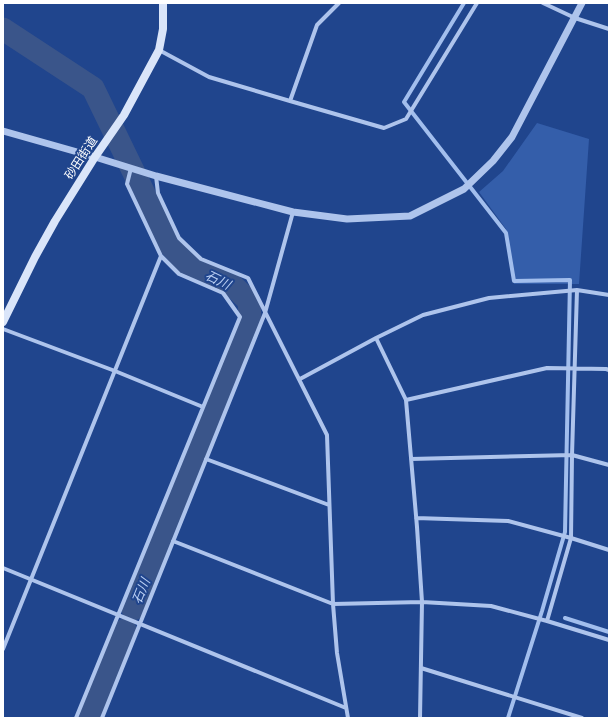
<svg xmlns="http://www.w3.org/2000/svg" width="612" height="721" font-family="'DejaVu Sans','Noto Sans JP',sans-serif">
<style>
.green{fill:#345eaa}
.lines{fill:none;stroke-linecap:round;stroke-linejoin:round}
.stream{stroke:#a2beed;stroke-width:4}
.river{stroke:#3a558a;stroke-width:23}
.minor{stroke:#aec4ec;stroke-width:4}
.tertiary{stroke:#aec4ec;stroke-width:7}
.secondary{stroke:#dae5f9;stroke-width:8}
.labels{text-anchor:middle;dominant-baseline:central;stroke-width:4;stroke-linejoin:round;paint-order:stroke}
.street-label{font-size:12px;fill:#fff;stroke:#20458d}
.water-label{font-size:13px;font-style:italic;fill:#bacff3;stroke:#20458d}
</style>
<rect width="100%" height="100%" fill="#20458d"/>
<!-- green -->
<path class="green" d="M537,123L589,139L579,284H514L506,229L479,192L503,171Z"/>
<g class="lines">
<!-- stream -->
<path class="stream" d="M464,3L404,102L506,233L514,281L570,280L565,532L542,611L508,718
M565,618L609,632"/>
<!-- river -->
<path class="river" d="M3,29L93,88L168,243L189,266L232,285L249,301L250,319L133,609
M89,718L125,630"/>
<!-- minor -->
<path class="minor" d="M543,3L575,18L609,29
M159,50L209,77L290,101L317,25L339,3
M290,101L384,128L406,119L477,3
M156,176L158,193L179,238L201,259L248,278L327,435L333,604L337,653L348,718
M3,329L115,371L203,407
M376,338L406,400L417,527L422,602L420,718
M300,379L376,338L423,315L489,298L577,290L609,295
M406,400L547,368L606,369L609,370
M206,459L329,505
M411,459L572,455L609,465
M416,518L508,521L571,538L609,550
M173,541L333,604L422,602L491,606L547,621L609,640
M3,568L346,708
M547,621L571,538L572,455L577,290
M3,649L161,256
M421,668L582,718
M76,718L240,317L223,293L179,274L161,256L127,184L131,168
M102,718L265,313L293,212"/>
<!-- tertiary -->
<path class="tertiary" d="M3,131L95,157L156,176L293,212L347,219L410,216L464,189L493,161L512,137L582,3"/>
<!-- secondary -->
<path class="secondary" d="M3,322L35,257L55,221L95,157L124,115L159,50L163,29V3"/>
</g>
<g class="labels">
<!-- street labels -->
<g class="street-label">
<text transform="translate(81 158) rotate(-57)">砂田街道</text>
</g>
<!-- water labels -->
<g class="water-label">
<text transform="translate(218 280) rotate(26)">石川</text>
<text transform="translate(141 591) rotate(-68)">石川</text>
</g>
</g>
<!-- border -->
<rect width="612" height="721" fill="none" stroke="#ffffff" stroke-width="8"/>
</svg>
